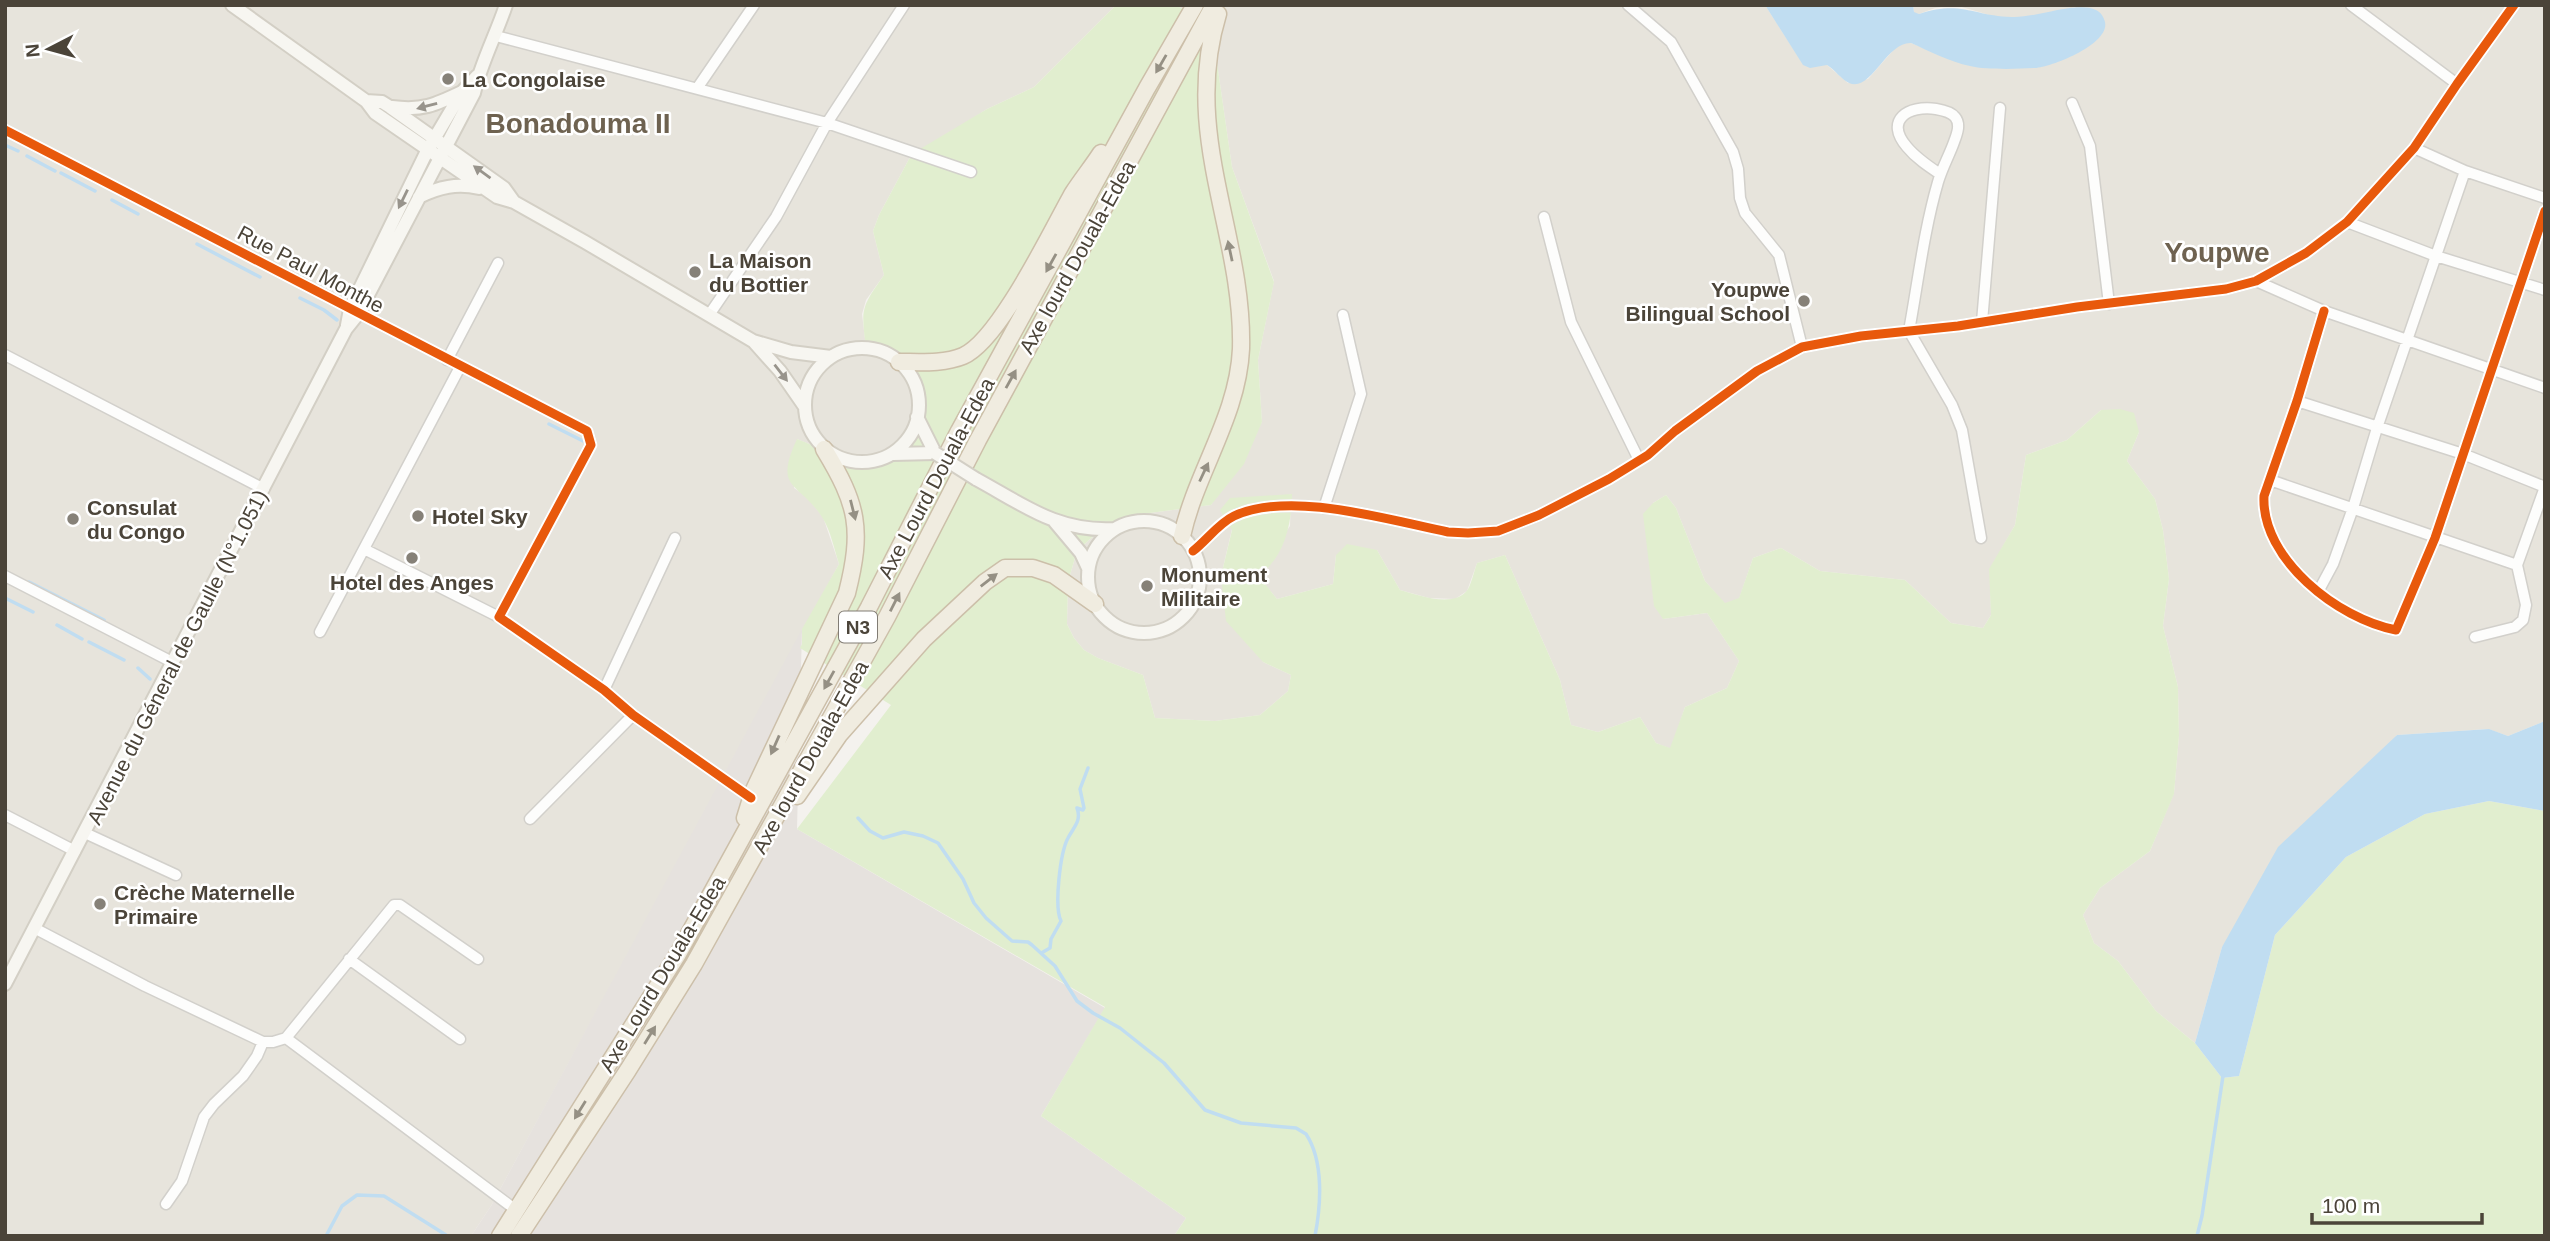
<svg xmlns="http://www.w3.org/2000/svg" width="2550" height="1241" font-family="Helvetica,sans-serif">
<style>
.residential{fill:#e7e4dc}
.industrial{fill:#e6e2de}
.green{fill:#e1eecf}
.water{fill:#c0ddf1}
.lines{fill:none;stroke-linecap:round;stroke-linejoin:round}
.stream{stroke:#c0ddf1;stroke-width:3.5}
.minor-casing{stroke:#d2d0cb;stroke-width:13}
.secondary-casing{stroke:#d3cfc5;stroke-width:16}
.trunk-casing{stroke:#ccbfa9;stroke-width:19}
.minor{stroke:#fdfdfc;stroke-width:10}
.secondary{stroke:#f7f6f1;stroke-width:12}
.trunk{stroke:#f0ece0;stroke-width:16}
.secondary-bridge-casing{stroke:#d3cfc5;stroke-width:16;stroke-linecap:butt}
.secondary-bridge{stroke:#f7f6f1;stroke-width:12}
.cycleway-casing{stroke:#fff;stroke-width:13}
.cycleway{stroke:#e8590c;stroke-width:9}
.oneway{fill:#959084}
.oneway2{fill:#98948c}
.poi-dot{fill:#868178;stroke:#fff;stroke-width:2.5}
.labels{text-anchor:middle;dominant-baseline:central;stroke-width:5;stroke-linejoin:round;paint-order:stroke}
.shield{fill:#fff;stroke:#817c74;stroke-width:2}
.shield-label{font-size:19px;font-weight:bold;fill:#4b4439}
.poi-label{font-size:21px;font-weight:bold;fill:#4b4439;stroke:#fff;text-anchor:start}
.street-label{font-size:21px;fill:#4b4439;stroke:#fff}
.district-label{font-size:28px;font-weight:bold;fill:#6e6250;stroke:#fff}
</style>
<rect width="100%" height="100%" fill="#f4f2ee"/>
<!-- residential -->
<path class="residential" d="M5,5H1116L1034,87L987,109L909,159L879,215L873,231L884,275L866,300L862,314L866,347L889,355L899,362L911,377L918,396L917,417L913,430L905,442L893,454L864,462L848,460L797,439L794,488L807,497L823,517L839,564L491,1206L471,1236H5Z
M1177,5H1765L1803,64L1827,65L1848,83L1868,79L1897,46L1905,43H1911L1971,66L2076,7L2036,16L2021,17H1996L1955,5L1935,8L1919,14L1914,13L1913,5H2545V721L2508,736L2488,729L2397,735L2222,947L2195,1043L2156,1011L2118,961L2094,943L2083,915L2100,888L2150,851L2174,793L2179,736L2178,687L2163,626L2169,579L2163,530L2155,499L2127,461L2139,432L2101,410L2067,440L2026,455L2015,525L1990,569L1991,615L1983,628L1951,623L1905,580L1820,571L1781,548L1753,558L1739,599L1725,604L1705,581L1676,508L1666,495L1653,503L1663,619L1707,613L1739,661L1727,688L1685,707L1671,749L1656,743L1640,717L1598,732L1571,725L1560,680L1505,555L1477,563L1467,591L1455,599L1429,598L1400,590L1377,550L1336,555L1333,584L1277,599L1257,575L1290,526L1291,494L1232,529L1221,576L1263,662L1291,675L1288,691L1260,715L1215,721L1155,718L1143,675L1098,658L1084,650L1074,638L1067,624L1068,582L1077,551L1100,530L1114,523L1142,514L1211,505L1262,422L1258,360L1274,281L1232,167L1217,63L1207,64L1214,33Z"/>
<!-- industrial -->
<path class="industrial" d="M802,629L797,829L1105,1008L1041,1116L1186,1218L1174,1236H471L491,1206Z"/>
<!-- green -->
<path class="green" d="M1116,5H1177L1214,33L1208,64L1217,63L1232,167L1274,282L1258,360L1262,422L1244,464L1211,505L1142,514L1114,523L1100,530L1077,551L1068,582L1067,624L1074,638L1084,650L1098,658L1143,675L1155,718L1215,721L1260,715L1288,691L1291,675L1263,662L1226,621L1221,576L1232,530L1220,510L1230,498L1292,494C1292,523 1284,560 1258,575L1277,599L1333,584L1336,555L1347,544L1377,550L1400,590C1418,595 1455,609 1468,589C1472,582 1474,571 1477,563L1505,555L1560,680L1571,725L1598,732L1640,717L1656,743L1670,748L1685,707L1727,688L1739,661L1707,613L1663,619L1654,606L1643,514L1653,503L1666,495L1676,508L1705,581L1725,603L1739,598L1753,558L1781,548L1820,571L1905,580L1951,623L1983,628L1991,615L1989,569L2015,525L2026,455L2067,440L2101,410L2120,409L2134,413L2139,432L2127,461L2155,499L2163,530L2169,579L2163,626L2178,687L2179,736L2174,794L2150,851L2100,888L2083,915L2094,943L2118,961L2156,1011L2195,1043L2222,1078L2239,1076L2275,935L2346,857L2425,814L2489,801L2545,811L2544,1236H1174L1186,1218L1041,1116L1105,1007L797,829L891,705L800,648L802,644V629L839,564C834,549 831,531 822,517C799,481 773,491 797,439C817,446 842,462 863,462C931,461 939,361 866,348C861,308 861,308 884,275L873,231L879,215L909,159L920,149L987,109L1034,87Z"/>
<!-- water -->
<path class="water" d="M1765,5H1913L1914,12L1919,14C1961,0 1973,16 2012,17C2037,18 2076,1 2096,10C2101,12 2104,18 2105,22C2110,44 2052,67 2035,68C2017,69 1987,70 1970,66C1950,62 1929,51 1911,43C1886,42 1871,93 1849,83C1841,79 1835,70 1827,65L1810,68L1803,65Z
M2545,721V811L2489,801L2425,814L2346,857L2275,935L2239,1076L2222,1078L2195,1043L2222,947L2278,847L2397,735L2489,729L2508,736Z"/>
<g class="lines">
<!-- stream -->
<path class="stream" d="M5,145L18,151
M27,156L55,171
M61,173L95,191
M112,200L138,214
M197,244L260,277
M300,298L324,310L337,320
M549,424L583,441
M29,582L104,620
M5,598L33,612
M57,625L82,639
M89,642L124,660
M138,668L150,679
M858,818L870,831L883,838L904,832L923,836L938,843L963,879L974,903L986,918L1012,941L1028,942L1032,945L1055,966L1077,1001L1093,1013L1120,1028L1164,1063L1205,1110L1241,1123L1296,1128L1306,1134C1324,1161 1321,1205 1315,1236
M1043,952L1050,948L1051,939L1061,921C1054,907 1060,853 1068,838C1073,828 1082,821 1077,808L1083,810L1084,808L1080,789L1088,768
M326,1236L342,1206L357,1195L384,1196L446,1235
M2197,1236L2202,1216L2223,1076"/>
<defs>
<path id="minor" d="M1628,5L1671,42L1733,152L1738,169L1740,198L1745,213L1779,255L1802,347
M2351,5L2457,84
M496,36L827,123L971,172
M698,87L754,5
M2072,103L2090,146L2109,304
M5,130L587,431L591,445L499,617L604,690L633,715L751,798
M2414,148L2465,171L2545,198
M1940,174C1928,166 1916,158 1907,147C1884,120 1908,105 1936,109C1942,110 1951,112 1955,117C1961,124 1957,134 1954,142C1949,156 1942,168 1938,182C1924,230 1918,282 1909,331L1952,405L1962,430L1981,538
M1544,217L1571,322L1639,460
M2347,222L2436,256L2545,290
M2256,281L2324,311L2545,388
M2324,311L2297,401L2264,496C2261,559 2338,619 2396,630L2435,538L2545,211
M709,315L776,217L827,123L904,5
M1982,322L2000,108
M5,355L264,489
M447,360L498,263
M2297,401L2463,454L2545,487
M2270,480L2517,565
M1324,508L1361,394L1343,315
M364,549L499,617
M1193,551C1207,540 1219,523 1234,516C1291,490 1388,520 1448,532L1468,533L1498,531L1539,515L1609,479L1648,455L1675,431L1757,371L1802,347L1861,336L1958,326L2077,307L2226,289L2256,281L2306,253L2347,222L2414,148L2457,84L2514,5
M5,576L174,663
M2318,592L2333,564L2353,508L2377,428L2465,171
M320,632L460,367
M2475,637L2515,627L2523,620L2526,605L2517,565L2545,487
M604,690L675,538
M5,815L75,851
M530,819L633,715
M85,833L176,875
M36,929L145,986L263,1042H273L286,1038L394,905H400L478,959
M349,959L460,1039
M286,1038L516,1210
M166,1204L182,1181L204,1117L214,1104L243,1076L257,1056L263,1042"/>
<path id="secondary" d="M232,5L366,101L375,113L497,197L514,202L585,242L753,341L791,352L831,357
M366,101L382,102L390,107L504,188L514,202
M392,107C422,111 435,105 462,92
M419,197C439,187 457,183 479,188
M347,325L350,309L427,151L462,92L477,76
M754,342L780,371L805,407
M805 405a57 57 0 1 1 114 0a57 57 0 1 1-114 0Z
M917,417L935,453
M893,454L935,453
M976,479C1024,505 1057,532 1114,529
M1088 577a56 56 0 1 1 112 0a56 56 0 1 1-112 0Z
M1055,522L1081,553L1088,568
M5,984L346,329L358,314L474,93C481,63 496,35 506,5"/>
<path id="trunk" d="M899,362C919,362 944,364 963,356C999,341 1052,230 1073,193C1082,179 1092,167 1101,153
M1182,536C1196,472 1238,416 1241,349C1244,233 1181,135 1218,14
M797,796L839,735L924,639L985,582L1005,568H1033L1054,575L1095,604
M745,818L753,792L847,593C863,529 858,505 824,449
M500,1236L678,954L869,607L959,431L1147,88L1195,5
M519,1236L628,1070L694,964L887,617L978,440L1214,5"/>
</defs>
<!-- minor casing -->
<use href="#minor" class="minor-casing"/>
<!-- secondary casing -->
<use href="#secondary" class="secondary-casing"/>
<!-- trunk casing -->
<use href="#trunk" class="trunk-casing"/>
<!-- minor -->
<use href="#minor" class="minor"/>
<!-- secondary -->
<use href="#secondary" class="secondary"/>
<!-- trunk -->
<use href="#trunk" class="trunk"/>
<defs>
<path id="secondary-bridge" d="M935,453L976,479"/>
</defs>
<!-- secondary-bridge casing -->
<use href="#secondary-bridge" class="secondary-bridge-casing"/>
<!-- secondary-bridge -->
<use href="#secondary-bridge" class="secondary-bridge"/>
<defs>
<path id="cycleway" d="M5,130L587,431L591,445L499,617L604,690L633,715L751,798
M2324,311L2297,401L2264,496C2261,559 2338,619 2396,630L2435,538L2545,211
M1193,551C1207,540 1219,523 1234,516C1291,490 1388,520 1448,532L1468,533L1498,531L1539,515L1609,479L1648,455L1675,431L1757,371L1802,347L1861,336L1958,326L2077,307L2226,289L2256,281L2306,253L2347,222L2414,148L2457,84L2514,5"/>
</defs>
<!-- cycleway casing -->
<use href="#cycleway" class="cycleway-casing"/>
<!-- cycleway -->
<use href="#cycleway" class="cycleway"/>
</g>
<!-- one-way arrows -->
<defs><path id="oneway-solid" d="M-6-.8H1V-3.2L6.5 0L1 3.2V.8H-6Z" transform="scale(1.75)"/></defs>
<g class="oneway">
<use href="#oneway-solid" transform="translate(1161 64) rotate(120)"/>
<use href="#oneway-solid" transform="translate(1230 251) rotate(-102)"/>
<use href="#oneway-solid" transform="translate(1051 263) rotate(119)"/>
<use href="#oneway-solid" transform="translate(1011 379) rotate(-61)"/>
<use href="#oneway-solid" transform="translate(1204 472) rotate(-65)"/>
<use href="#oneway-solid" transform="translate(853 510) rotate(76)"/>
<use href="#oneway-solid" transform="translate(989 580) rotate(-38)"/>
<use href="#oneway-solid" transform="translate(895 602) rotate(-63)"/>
<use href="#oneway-solid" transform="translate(829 680) rotate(119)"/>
<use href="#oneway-solid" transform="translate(775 745) rotate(114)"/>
<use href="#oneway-solid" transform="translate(650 1035) rotate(-58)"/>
<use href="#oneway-solid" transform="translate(580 1110) rotate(122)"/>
</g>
<g class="oneway2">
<use href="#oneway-solid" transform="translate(427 106) rotate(165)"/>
<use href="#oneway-solid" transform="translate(482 172) rotate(-144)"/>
<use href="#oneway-solid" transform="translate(403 199) rotate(116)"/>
<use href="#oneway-solid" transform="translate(781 373) rotate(52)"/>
</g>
<!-- markers -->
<g class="poi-dot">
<circle cx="448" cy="79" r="7"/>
<circle cx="695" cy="272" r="7"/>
<circle cx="1804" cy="301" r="7"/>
<circle cx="418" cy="516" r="7"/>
<circle cx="73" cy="519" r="7"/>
<circle cx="412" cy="558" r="7"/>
<circle cx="1147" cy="586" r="7"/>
<circle cx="100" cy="904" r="7"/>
</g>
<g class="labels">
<!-- shield labels -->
<rect class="shield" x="839" y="611.5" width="38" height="31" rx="5"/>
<g class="shield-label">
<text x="858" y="627">N3</text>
</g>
<!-- poi labels -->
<g class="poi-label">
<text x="462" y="79">La Congolaise</text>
<text x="709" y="260">La Maison<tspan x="709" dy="24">du Bottier</tspan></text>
<text x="1790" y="289" text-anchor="end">Youpwe<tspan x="1790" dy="24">Bilingual School</tspan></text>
<text x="87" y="507">Consulat<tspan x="87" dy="24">du Congo</tspan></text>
<text x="432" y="516">Hotel Sky</text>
<text x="1161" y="574">Monument<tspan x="1161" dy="24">Militaire</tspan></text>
<text x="412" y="582" text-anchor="middle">Hotel des Anges</text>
<text x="114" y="892">Crèche Maternelle<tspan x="114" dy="24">Primaire</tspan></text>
</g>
<!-- street labels -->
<g class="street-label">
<text transform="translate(1077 257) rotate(-61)">Axe lourd Douala-Edea</text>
<text transform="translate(311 269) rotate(28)">Rue Paul Monthe</text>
<text transform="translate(936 478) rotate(-62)">Axe Lourd Douala-Edea</text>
<text transform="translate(177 657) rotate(-63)">Avenue du Géneral de Gaulle (N°1.051)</text>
<text transform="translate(810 757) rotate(-61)">Axe lourd Douala-Edea</text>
<text transform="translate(662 974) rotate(-59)">Axe Lourd Douala-Edea</text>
</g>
<!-- district labels -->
<g class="district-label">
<text x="578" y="123">Bonadouma II</text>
<text x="2217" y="252">Youpwe</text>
</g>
</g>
<!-- border -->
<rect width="2550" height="1241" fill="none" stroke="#4b4439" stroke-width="14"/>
<!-- north arrow -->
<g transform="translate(49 49) rotate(264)" stroke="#ffffff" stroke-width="5" paint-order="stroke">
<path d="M0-5L12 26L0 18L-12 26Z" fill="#4b4439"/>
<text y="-10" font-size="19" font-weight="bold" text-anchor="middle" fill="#4b4439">N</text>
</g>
<!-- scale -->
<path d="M2312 1213v10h170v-10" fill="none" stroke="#4b4439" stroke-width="3.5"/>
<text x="2322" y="1213" font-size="21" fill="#4b4439" stroke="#ffffff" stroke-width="5" paint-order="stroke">100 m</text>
</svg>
